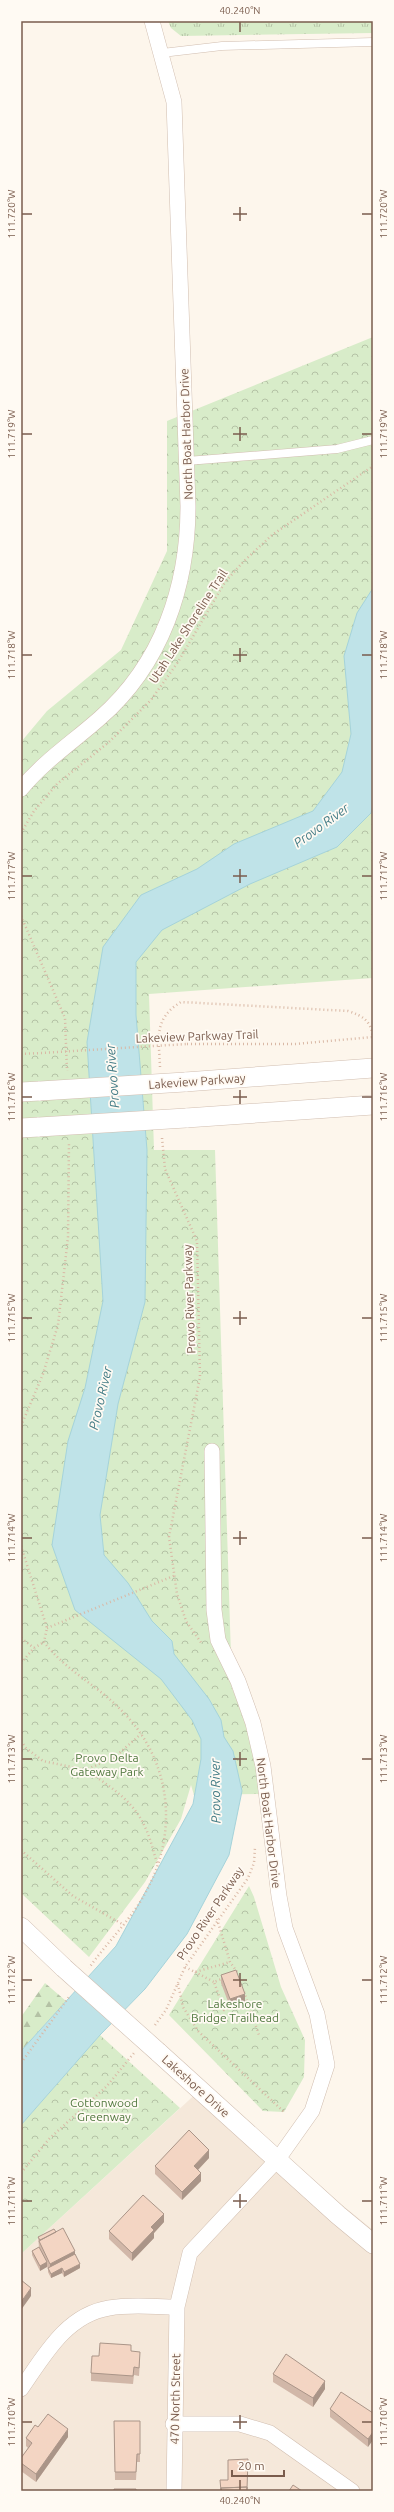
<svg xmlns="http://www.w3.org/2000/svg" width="394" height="2512" font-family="Ubuntu,sans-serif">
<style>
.residential{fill:#f5e8da}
.grass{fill:url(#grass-tufts)}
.forest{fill:url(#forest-firs)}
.park{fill:url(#park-crowns)}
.water{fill:#bfe3e8;stroke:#a5d3da}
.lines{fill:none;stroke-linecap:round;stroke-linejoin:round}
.service-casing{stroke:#d1beb0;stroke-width:9}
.minor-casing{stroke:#d1beb0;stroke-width:16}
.tertiary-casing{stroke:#d1beb0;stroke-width:20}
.path{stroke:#d9b8a5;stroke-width:2.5;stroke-dasharray:1 3;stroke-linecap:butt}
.service{stroke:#fff;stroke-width:8}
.minor{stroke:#fff;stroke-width:15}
.tertiary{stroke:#fff;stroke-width:19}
.tertiary-bridge-casing{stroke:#d1beb0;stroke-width:20;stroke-linecap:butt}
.path-bridge{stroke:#d9b8a5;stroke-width:2.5;stroke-dasharray:1 3;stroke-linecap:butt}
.tertiary-bridge{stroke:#fff;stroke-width:19}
.wall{fill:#d1b7a8}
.shaded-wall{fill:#aa9588}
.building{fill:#f3d5c3;stroke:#aa9588}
.ticks{fill:none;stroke:#7a5c4d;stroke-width:1.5}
.labels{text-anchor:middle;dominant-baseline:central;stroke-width:3.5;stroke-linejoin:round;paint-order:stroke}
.street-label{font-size:12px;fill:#7a5c4d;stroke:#fffaf3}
.park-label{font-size:12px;fill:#537a41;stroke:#fffaf3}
.water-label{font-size:13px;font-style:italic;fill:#437c86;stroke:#fffaf3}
.neatline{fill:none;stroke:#7a5c4d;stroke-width:1.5}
.ticks-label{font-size:10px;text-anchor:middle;fill:#7a5c4d}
</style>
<defs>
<pattern id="grass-tufts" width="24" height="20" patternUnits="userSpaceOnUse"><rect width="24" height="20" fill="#d8ecc9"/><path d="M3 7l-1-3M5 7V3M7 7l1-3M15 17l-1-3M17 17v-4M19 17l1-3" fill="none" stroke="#b4c2a5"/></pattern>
<pattern id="forest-firs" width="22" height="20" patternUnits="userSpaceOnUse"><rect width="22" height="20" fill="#d8ecc9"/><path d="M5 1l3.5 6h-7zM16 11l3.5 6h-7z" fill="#b4c2a5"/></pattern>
<pattern id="park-crowns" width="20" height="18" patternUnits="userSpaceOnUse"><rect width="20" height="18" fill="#d8ecc9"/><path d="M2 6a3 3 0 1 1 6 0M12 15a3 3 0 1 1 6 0" fill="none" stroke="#b4c2a5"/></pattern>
</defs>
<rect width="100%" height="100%" fill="#fdf6ec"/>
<!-- residential -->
<path class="residential" d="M200,2090L373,2230V2491H21V2254Z"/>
<!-- grass -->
<path class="grass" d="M168,21H373V33L181,36L171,28Z"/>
<!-- forest -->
<path class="forest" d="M45,1983L66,2001L21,2051V2017Z"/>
<!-- park -->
<path class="park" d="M373,337V978L149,994L154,1150H215L232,1688L246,1722L262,1794L194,1795L191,1785L181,1819L145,1882L89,1957L21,1893V742L47,711L121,650L167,551V421Z
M249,1886L254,1897L281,1987L305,2040L304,2077L284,2112L263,2111L169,2015Z
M100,2035L180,2108L21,2254V2125Z"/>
<!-- water -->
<path class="water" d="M373,588V805L371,813L337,847L250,884L162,930L136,962V1015L147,1150L145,1302L118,1404L100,1515L104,1555L128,1583L152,1621L172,1641L174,1654L209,1699L221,1720L224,1737L233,1751L242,1791L229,1855L187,1934L145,1989L100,2035L21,2125V2051L116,1946L193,1804L201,1759V1739L192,1720L161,1679L75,1610L52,1545L68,1441L85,1388L103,1301L87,1042L103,947L141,895L197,869L234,844L313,811L342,772L351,734L344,656L357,613Z"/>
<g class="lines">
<defs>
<path id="service" d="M162,53L222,46L373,42
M187,461L337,449L373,440"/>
<path id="minor" d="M21,789C44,761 73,742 100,718C162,664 188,586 188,506L174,102L152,21
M21,2389C44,2356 66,2315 109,2308C131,2304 155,2307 177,2307
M173,2424H240L270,2433L352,2491
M174,2491L177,2307L190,2253L278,2159L312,2111L327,2065L317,2014L285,1928L279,1896L263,1766L253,1723L238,1681L218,1640L214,1610L212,1451"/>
<path id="tertiary" d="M185,1082L373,1068
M21,1092L40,1091
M186,1118L373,1105
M21,1128L39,1127
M21,1927L64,1968
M158,2052L338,2215L373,2244"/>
</defs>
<!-- service casing -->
<use href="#service" class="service-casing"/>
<!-- minor casing -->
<use href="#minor" class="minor-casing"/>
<!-- tertiary casing -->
<use href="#tertiary" class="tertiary-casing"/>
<!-- path -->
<path class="path" d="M21,833L34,811L57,784L109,742L151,700L178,662L225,582L244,561L272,535L373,466
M21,916L65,1018L67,1071
M187,1044H295L373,1037
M21,1054L41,1053
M160,1067C159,1038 153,1019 181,1002L348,1011C363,1016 371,1021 373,1037
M162,1138L165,1169L197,1241L200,1377L169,1537L177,1594L186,1621L202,1644
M21,1426L43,1374L58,1325L68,1237L69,1142
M21,1546L47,1628L44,1642C65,1670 97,1685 121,1710C170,1758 179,1828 148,1888C133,1918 108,1941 89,1968
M47,1628L176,1575
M21,1638L34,1648
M21,1663L34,1648L44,1642
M21,1741L26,1748L43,1761L86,1770L116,1756L141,1734
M86,1770C109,1786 133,1800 145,1827C151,1839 153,1852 158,1865
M21,1850L73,1896L124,1925
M217,1919L230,1962L237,1972
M185,1967L195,1972L230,1962
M195,1972L214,1982
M224,1978L214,1982L224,2010L248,2003
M178,1984L183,2007L198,2031L284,2112
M244,1992L259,2035
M155,2025L166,2010L185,1967L248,1878L254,1863L255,1847
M21,2063L69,1997
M21,2173L49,2139L107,2086L134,2053"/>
<!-- service -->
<use href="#service" class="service"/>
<!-- minor -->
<use href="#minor" class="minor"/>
<!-- tertiary -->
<use href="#tertiary" class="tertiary"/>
<defs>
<path id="tertiary-bridge" d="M40,1091L185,1082
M39,1127L186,1118
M64,1968L158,2052"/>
</defs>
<!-- tertiary-bridge casing -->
<use href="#tertiary-bridge" class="tertiary-bridge-casing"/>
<!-- path-bridge -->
<path class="path-bridge" d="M41,1053L187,1044"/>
<!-- tertiary-bridge -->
<use href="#tertiary-bridge" class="tertiary-bridge"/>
</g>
<!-- wall -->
<path class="wall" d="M221,1975L245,2002L230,2007L221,1983Z
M209,2158L198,2170L201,2181L182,2200L155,2174V2166Z
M164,2222L154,2233V2238L132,2261L109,2239V2231Z
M56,2232L75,2254L80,2268L64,2277L62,2273L51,2278L48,2272V2269L47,2266L40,2271L32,2255V2251L39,2247L38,2237Z
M99,2356L140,2360L139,2376L134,2375L133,2384L91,2381V2373Z
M273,2374L325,2389L313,2407L273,2382Z
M330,2409L373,2413L368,2447L330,2417Z
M114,2421H140V2462H137L136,2480H115Z
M38,2427L68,2437L36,2482L21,2471V2458L28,2448L26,2446V2438Z"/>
<!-- shaded-wall -->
<path class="shaded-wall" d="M245,1994V2002L230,2007V1999Z
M209,2150V2158L194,2174V2166Z
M201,2173V2181L182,2200V2192Z
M164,2214V2222L154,2233V2238L132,2261V2253L151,2227Z
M75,2251V2259L50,2272V2264Z
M47,2262V2267L40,2271V2266Z
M80,2264V2268L64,2277V2272Z
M62,2268V2273L51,2278V2274Z
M31,2288V2296L21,2310V2302Z
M325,2381V2389L313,2407V2398Z
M68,2429V2437L36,2482V2474Z
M373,2432V2440L368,2447V2439Z"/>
<!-- building -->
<path class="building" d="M236,1970L245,1994L230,1999L221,1975Z
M189,2130L209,2150L194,2166L201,2173L182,2192L155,2166Z
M143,2195L164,2214L151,2227L154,2230L132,2253L109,2231Z
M63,2228L75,2251L50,2264L39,2241Z
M54,2229L56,2232L40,2240L38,2237Z
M39,2247L47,2262L40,2266L32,2251Z
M75,2254L80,2264L64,2272L62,2268L51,2274L48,2268Z
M21,2280L31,2288L21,2302Z
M100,2343L131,2345V2351L140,2352L139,2368L134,2367L133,2376L91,2373L92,2356H99Z
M286,2354L325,2381L313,2398L273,2374Z
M341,2392L373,2413V2432L368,2439L330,2409Z
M48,2414L68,2429L36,2474L21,2463V2458L32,2443L26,2438L35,2425L38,2427Z
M114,2421H140V2454H137L136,2472H115Z
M248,2459L247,2489V2487L221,2488V2491L220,2480H228V2460Z
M293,2485L302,2491H289Z
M247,2487V2491H222L221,2488Z
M114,2489H136V2491H114Z"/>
<!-- ticks -->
<path class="ticks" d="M240,22V32M240,207V221M22,214H32M233,214H247M362,214H372M240,427V441M22,434H32M233,434H247M362,434H372M240,648V662M22,655H32M233,655H247M362,655H372M240,869V883M22,876H32M233,876H247M362,876H372M240,1090V1104M22,1097H32M233,1097H247M362,1097H372M240,1311V1325M22,1318H32M233,1318H247M362,1318H372M240,1531V1545M22,1538H32M233,1538H247M362,1538H372M240,1752V1766M22,1759H32M233,1759H247M362,1759H372M240,1973V1987M22,1980H32M233,1980H247M362,1980H372M240,2194V2208M22,2201H32M233,2201H247M362,2201H372M240,2415V2429M22,2422H32M233,2422H247M362,2422H372M240,2480V2490"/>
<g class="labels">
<!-- street labels -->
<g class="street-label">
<text transform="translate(186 434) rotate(-92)">North Boat Harbor Drive</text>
<text transform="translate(188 626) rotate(-57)">Utah Lake Shoreline Trail</text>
<text transform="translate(197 1036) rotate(-2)">Lakeview Parkway Trail</text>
<text transform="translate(197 1081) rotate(-4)">Lakeview Parkway</text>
<text transform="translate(189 1299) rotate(-92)">Provo River Parkway</text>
<text transform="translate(269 1823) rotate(83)">North Boat Harbor Drive</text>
<text transform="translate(210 1913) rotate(-56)">Provo River Parkway</text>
<text transform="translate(196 2086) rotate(42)">Lakeshore Drive</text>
<text transform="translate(175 2399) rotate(-89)">470 North Street</text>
</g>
<!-- park labels -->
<g class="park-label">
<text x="107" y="1757">Provo Delta<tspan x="107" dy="14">Gateway Park</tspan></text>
<text x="235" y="2003">Lakeshore<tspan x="235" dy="14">Bridge Trailhead</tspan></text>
<text x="104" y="2102">Cottonwood<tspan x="104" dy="14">Greenway</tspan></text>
</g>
<!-- water labels -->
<g class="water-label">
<text transform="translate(321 825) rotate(-36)">Provo River</text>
<text transform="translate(112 1076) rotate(-94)">Provo River</text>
<text transform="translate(100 1398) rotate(-77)">Provo River</text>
<text transform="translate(215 1791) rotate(-91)">Provo River</text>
</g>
</g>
<!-- border -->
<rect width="394" height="2512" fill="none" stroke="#fffaf3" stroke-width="44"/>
<!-- scale -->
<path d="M232 2470v6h52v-6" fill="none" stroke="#7a5c4d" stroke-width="2"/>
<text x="238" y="2470" font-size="12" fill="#7a5c4d" stroke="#fffaf3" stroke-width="3" paint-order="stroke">20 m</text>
<rect x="22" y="22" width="350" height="2468" class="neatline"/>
<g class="ticks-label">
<text x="240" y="14">40.240°N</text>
<text transform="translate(11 214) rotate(-90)" y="4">111.720°W</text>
<text transform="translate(383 214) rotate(-90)" y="4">111.720°W</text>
<text transform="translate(11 434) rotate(-90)" y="4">111.719°W</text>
<text transform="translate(383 434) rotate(-90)" y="4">111.719°W</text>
<text transform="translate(11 655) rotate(-90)" y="4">111.718°W</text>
<text transform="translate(383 655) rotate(-90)" y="4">111.718°W</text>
<text transform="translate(383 876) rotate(-90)" y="4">111.717°W</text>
<text transform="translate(11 876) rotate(-90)" y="4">111.717°W</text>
<text transform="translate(383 1097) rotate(-90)" y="4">111.716°W</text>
<text transform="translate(11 1097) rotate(-90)" y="4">111.716°W</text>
<text transform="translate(11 1318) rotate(-90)" y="4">111.715°W</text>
<text transform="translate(383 1318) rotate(-90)" y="4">111.715°W</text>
<text transform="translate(11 1538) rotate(-90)" y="4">111.714°W</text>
<text transform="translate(383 1538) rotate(-90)" y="4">111.714°W</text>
<text transform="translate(383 1759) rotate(-90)" y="4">111.713°W</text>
<text transform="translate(11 1759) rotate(-90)" y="4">111.713°W</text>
<text transform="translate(11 1980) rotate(-90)" y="4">111.712°W</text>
<text transform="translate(383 1980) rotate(-90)" y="4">111.712°W</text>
<text transform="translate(383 2201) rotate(-90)" y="4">111.711°W</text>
<text transform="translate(11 2201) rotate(-90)" y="4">111.711°W</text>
<text transform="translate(11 2422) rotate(-90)" y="4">111.710°W</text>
<text transform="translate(383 2422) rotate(-90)" y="4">111.710°W</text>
<text x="240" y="2504">40.240°N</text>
</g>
</svg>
